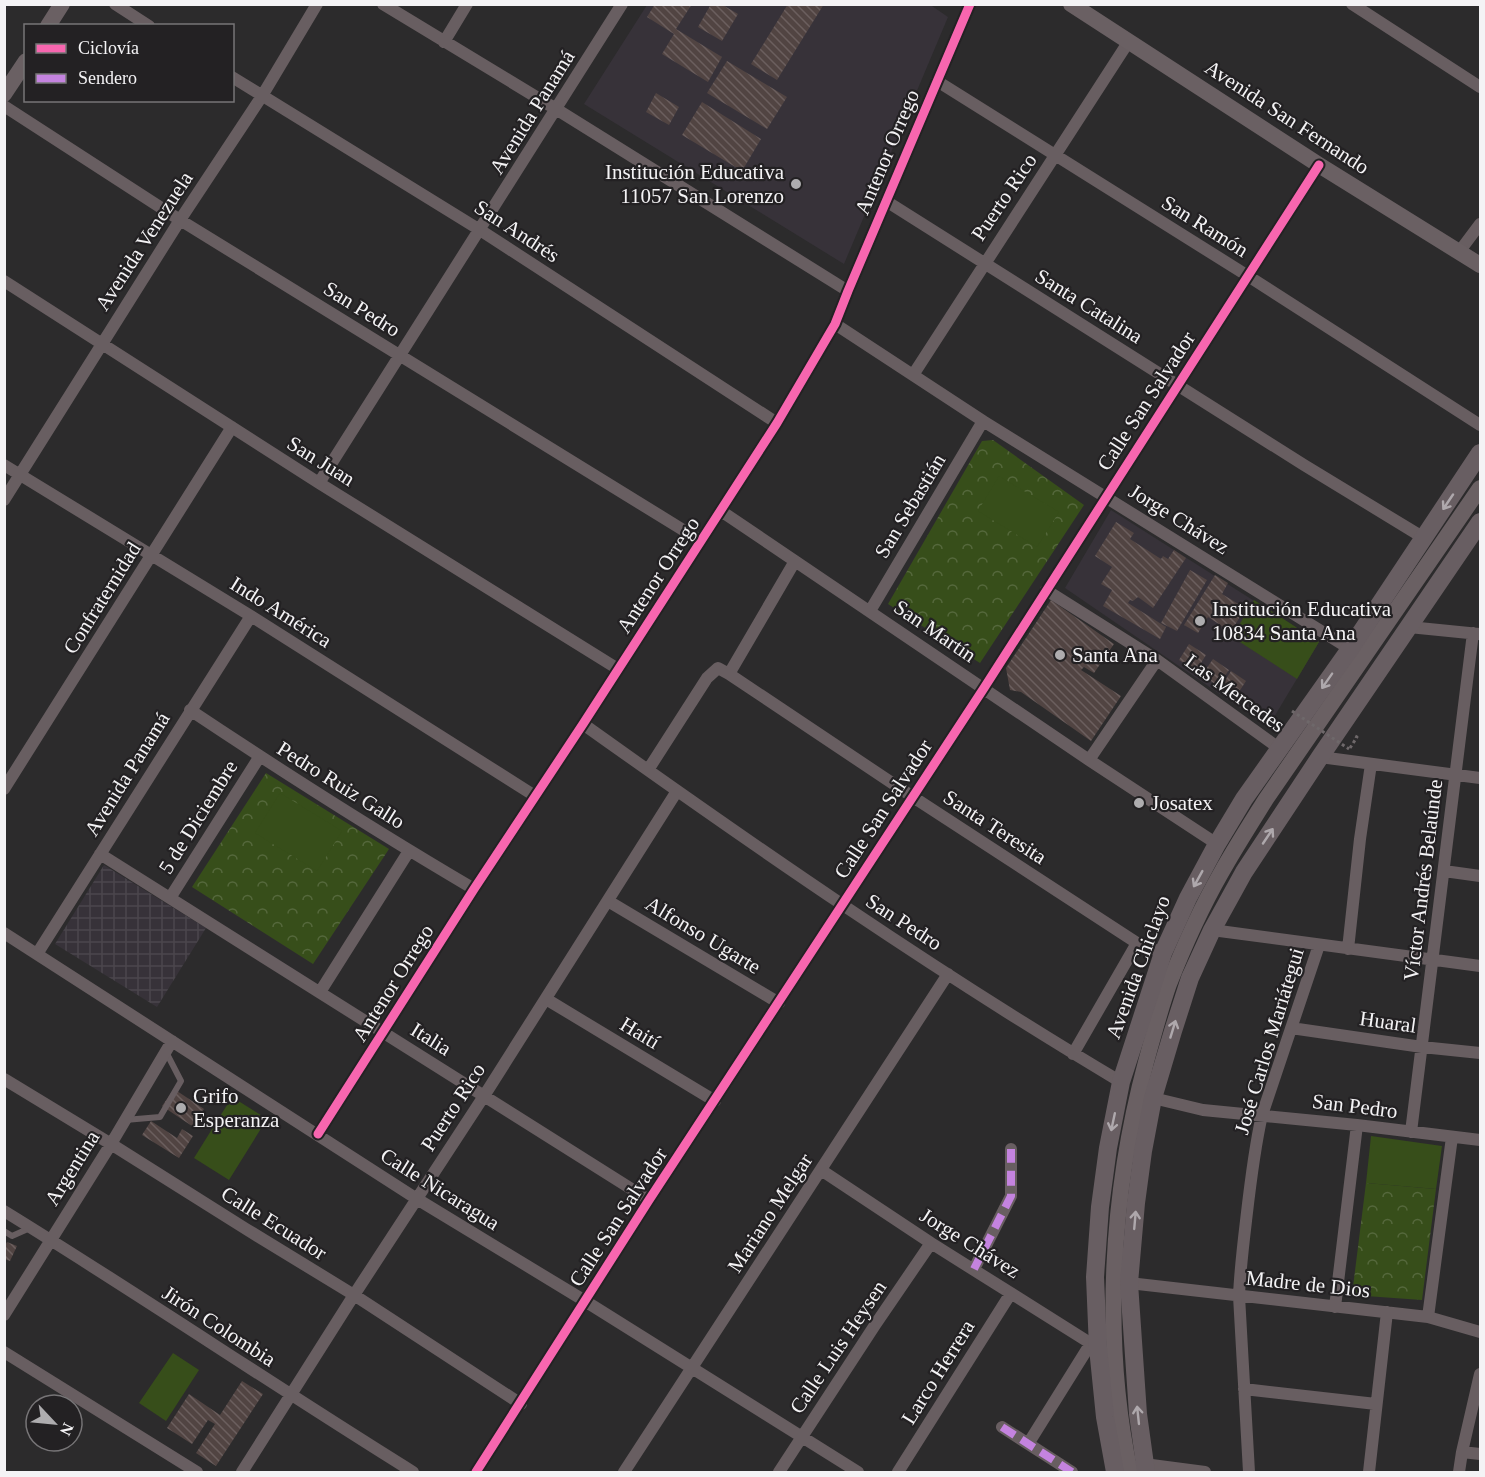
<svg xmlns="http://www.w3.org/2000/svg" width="1485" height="1477" font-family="Georgia,serif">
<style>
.built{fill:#373239}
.industrial{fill:url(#industrial-grid)}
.park{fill:url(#park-crowns)}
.garden{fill:#374e1a}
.building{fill:url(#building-back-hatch)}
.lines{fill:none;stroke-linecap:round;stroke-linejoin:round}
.path{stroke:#6e686a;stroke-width:3;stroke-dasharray:3 3;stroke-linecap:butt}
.lane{stroke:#685e61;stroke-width:6}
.street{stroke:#685e61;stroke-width:12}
.secondary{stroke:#6a6063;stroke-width:16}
.primary{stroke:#685e62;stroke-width:18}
.path-bridge{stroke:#6e686a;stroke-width:3;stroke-dasharray:3 3;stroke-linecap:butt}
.quiet{stroke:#c483df;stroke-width:8;stroke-dasharray:15 8;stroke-linecap:butt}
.cycleway-casing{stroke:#232123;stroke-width:13}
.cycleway{stroke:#f766af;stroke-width:9}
.oneway{stroke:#aea8ac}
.poi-dot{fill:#aeadaf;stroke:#232123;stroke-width:2}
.labels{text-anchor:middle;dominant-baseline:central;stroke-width:4.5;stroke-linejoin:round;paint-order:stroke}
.street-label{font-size:21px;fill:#f4f3f5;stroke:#232123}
.poi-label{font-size:21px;fill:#f4f3f5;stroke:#232123;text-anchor:start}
</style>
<defs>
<pattern id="industrial-grid" width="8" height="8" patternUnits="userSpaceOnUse" patternTransform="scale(1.5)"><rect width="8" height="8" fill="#373239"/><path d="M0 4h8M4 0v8" fill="none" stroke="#4b464c"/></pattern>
<pattern id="park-crowns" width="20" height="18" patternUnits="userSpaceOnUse" patternTransform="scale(1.5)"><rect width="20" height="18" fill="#374e1a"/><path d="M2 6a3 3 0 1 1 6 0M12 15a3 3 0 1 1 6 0" fill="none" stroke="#55683c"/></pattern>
<pattern id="building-back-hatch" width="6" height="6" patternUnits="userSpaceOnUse" patternTransform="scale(1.5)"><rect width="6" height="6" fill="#514442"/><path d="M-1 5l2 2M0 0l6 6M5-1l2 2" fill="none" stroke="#6b5f5e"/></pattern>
</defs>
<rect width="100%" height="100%" fill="#2c2b2c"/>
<!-- built -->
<path class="built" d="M929,4L948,17L844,264L584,104L647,5Z
M1111,510L1319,642L1268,727L1065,588Z"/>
<!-- industrial -->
<path class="industrial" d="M104,865L206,928L157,1007L55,944Z"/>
<!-- park -->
<path class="park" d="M993,440L1084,505L980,663L888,604L982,441Z
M266,773L389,849L313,964L192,887Z
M1366,1183L1436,1189L1422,1300L1352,1295Z"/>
<!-- garden -->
<path class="garden" d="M999,476L1059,512L1037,547L978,511Z
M1254,600L1319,642L1297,679L1232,637Z
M280,793L342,831L317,871L255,833Z
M232,1097L267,1119L229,1180L194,1158Z
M1371,1136L1442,1146L1436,1189L1366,1183Z
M173,1353L199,1370L166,1421L139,1403Z"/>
<!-- building -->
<path class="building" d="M655,4H692L676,29L722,57L708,82L662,54L674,34L647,17Z
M711,4H721L738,14L722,41L698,27Z
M788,4H824L777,80L751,64Z
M727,61L787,97L767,129L707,93Z
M656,93L679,107L669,125L646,112Z
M702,102L761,139L742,171L682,135Z
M1116,522L1134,533L1130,539L1161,559L1163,556L1168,559L1174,550L1186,558L1153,608L1138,597L1133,601L1130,600L1128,603L1166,627L1160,639L1103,606L1112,590L1101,584L1112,567L1095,556Z
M1190,570L1207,580L1177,631L1161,623Z
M1215,575L1228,583L1222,594L1245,608L1231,632L1208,617L1198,633L1184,625Z
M1051,600L1114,644L1094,673L1084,667L1081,670L1121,696L1091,741L1021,692L1010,690L1006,668Z
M1189,644L1206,655L1196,671L1179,660Z
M1213,659L1229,670L1218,686L1202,675Z
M1231,671L1246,681L1235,698L1220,688Z
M174,1089L204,1109L192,1126L162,1106Z
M151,1121L177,1138L182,1129L193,1136L179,1158L142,1135Z
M7,1242L17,1246L10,1261L4,1259V1247Z
M242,1381L263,1394L216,1466L196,1453L215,1424L208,1420L192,1444L167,1428L189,1394L220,1415Z"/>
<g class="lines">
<!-- path -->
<path class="path" d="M1350,748L1357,737L1353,735"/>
<!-- lane -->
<path class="lane" d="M125,1120L160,1117L181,1081L166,1052
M4,1231L12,1236L30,1228"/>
<!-- street -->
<path class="street" d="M115,4L149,26
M383,4L556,109L848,291
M1352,4L1480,87
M444,42L467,4
M232,77L480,230L777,423
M937,81L1248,276L1480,425
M4,106L180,220L701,541
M886,201L1304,465L1424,538
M1459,252L1480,224
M4,281L319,483L618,669
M835,324L983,421L1350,649
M913,375L1129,41
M4,465L251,616L535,796
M319,483L622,4
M4,500L180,220L262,96L317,4
M721,511L1089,760L1217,844
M1046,590L1157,660L1280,749
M870,611L983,421
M1409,627L1479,634
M729,674L795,561
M190,710C283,772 377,832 474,889
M583,724C758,849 936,972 1121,1082
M1320,757L1480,778
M1089,760L1157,660
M648,770L707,678L718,668L729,674L913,797L1137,943L1163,953
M4,789L232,427
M100,854L649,1200
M1444,871L1480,876
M170,898L260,756
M608,901L779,1003
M1212,930L1480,966
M4,933L417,1199L585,1301L858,1472
M1348,949L1360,839L1371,764
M37,954L251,616
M320,992L409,851
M546,999L715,1101
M1291,1028L1422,1047L1480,1053
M1073,1054L1137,943
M4,1079L111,1144L246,1229L354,1295L521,1404
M1153,1098L1203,1110L1357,1125L1480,1140
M1411,1132L1473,633
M318,1134L474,889L583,724L777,423L835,324L848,291L970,4
M821,1170L931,1243L1098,1348
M4,1211C142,1296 276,1387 413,1472
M974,1269L1011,1196V1149
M1129,1283L1428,1317L1480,1332
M1335,1307L1357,1125
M4,1315L111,1144L172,1041
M1428,1317L1452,1137
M4,1352L197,1472
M1244,1389L1376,1404
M1002,1427L1072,1472
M1028,1444L1091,1343
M1462,1452L1480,1454
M1144,1464L1205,1472
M242,1472L354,1295L484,1096L677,791
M476,1472L649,1200L984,688L1319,165
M624,1472L948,974
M779,1472L875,1325L931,1243
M898,1472L1011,1293
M1249,1472L1239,1296C1240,1271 1243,1246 1246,1221C1250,1186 1254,1150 1262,1115L1319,945
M1369,1472L1387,1312
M1459,1472L1462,1452L1480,1374"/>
<!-- secondary -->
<path class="secondary" d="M1071,4L1319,165L1480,265
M48,26L62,4
M4,94L26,61
M1130,1472C1102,1341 1111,1192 1146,1062C1153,1036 1160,1010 1169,984C1184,946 1201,908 1221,873C1235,848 1251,823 1266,799L1480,488"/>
<!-- primary -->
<path class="primary" d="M1115,1472L1105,1417L1098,1348L1095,1277L1100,1207L1108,1148L1121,1082L1163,953L1188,898L1217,844L1244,799L1350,649L1480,453
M1146,1472L1138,1414L1129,1283L1136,1203L1143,1151L1153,1098L1173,1031L1190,978L1212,930L1244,872L1320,757L1480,522"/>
<!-- path-bridge -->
<path class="path-bridge" d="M1292,711L1349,749"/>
<!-- quiet -->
<path class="quiet" d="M974,1269L1011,1196V1149
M1002,1427L1072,1472"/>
<defs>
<path id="cycleway" d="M318,1134L474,889L583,724L777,423L835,324L848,291L970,4
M476,1472L649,1200L984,688L1319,165"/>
</defs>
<!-- cycleway casing -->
<use href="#cycleway" class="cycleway-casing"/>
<!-- cycleway -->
<use href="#cycleway" class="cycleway"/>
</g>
<!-- one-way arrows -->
<defs><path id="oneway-shaft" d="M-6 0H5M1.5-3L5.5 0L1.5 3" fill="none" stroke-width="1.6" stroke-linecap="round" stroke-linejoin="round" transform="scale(1.5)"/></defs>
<g class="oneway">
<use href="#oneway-shaft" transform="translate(1448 502) rotate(124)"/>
<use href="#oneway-shaft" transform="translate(1327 681) rotate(125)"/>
<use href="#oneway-shaft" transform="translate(1268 836) rotate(-56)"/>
<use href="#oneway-shaft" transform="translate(1198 879) rotate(119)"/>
<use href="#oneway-shaft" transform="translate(1173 1029) rotate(-73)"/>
<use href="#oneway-shaft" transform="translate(1113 1122) rotate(102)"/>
<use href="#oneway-shaft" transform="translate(1135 1220) rotate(-85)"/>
<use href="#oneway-shaft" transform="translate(1138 1415) rotate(-96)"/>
</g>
<!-- markers -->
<g class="poi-dot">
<circle cx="796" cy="184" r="6"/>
<circle cx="1200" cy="621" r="6"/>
<circle cx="1060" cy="655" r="6"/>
<circle cx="1139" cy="803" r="6"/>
<circle cx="181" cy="1108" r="6"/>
</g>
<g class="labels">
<!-- street labels -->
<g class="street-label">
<text transform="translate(532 112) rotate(-58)">Avenida Panamá</text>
<text transform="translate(1287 117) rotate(33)">Avenida San Fernando</text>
<text transform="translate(887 152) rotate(-67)">Antenor Orrego</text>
<text transform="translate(1004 197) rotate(-56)">Puerto Rico</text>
<text transform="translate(1205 226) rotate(32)">San Ramón</text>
<text transform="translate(517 231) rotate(33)">San Andrés</text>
<text transform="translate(144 241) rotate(-57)">Avenida Venezuela</text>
<text transform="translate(1089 306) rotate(32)">Santa Catalina</text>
<text transform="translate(362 309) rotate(32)">San Pedro</text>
<text transform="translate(1146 401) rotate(-57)">Calle San Salvador</text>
<text transform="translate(321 461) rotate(32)">San Juan</text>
<text transform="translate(910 506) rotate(-59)">San Sebastián</text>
<text transform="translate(1179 519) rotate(32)">Jorge Chávez</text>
<text transform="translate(658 575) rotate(-57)">Antenor Orrego</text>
<text transform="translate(102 598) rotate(-58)">Confraternidad</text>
<text transform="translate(281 612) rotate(32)">Indo América</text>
<text transform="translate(935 631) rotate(34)">San Martín</text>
<text transform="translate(1235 693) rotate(36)">Las Mercedes</text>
<text transform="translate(127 774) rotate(-58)">Avenida Panamá</text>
<text transform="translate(341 785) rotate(32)">Pedro Ruiz Gallo</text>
<text transform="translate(883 809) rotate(-57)">Calle San Salvador</text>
<text transform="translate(198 817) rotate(-58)">5 de Diciembre</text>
<text transform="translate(995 827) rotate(33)">Santa Teresita</text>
<text transform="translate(1423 880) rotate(-83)">Víctor Andrés Belaúnde</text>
<text transform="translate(904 922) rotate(33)">San Pedro</text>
<text transform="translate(703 935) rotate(31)">Alfonso Ugarte</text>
<text transform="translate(1138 967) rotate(-70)">Avenida Chiclayo</text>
<text transform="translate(393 983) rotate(-58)">Antenor Orrego</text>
<text transform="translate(1388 1022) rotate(8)">Huaral</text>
<text transform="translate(640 1033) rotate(31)">Haití</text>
<text transform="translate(431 1039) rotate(32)">Italia</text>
<text transform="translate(1269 1041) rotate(-73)">José Carlos Mariátegui</text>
<text transform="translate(1355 1106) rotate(7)">San Pedro</text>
<text transform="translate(453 1107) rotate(-57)">Puerto Rico</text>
<text transform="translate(72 1168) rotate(-58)">Argentina</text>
<text transform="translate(440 1189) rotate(32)">Calle Nicaragua</text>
<text transform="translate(770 1213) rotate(-57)">Mariano Melgar</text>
<text transform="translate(618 1217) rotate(-57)">Calle San Salvador</text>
<text transform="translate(274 1223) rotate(32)">Calle Ecuador</text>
<text transform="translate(970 1243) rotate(32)">Jorge Chávez</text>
<text transform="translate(1308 1284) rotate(6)">Madre de Dios</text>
<text transform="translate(219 1326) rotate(33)">Jirón Colombia</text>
<text transform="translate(838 1347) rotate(-56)">Calle Luis Heysen</text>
<text transform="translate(938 1372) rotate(-58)">Larco Herrera</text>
</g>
<!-- poi labels -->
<g class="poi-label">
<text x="784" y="172" text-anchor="end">Institución Educativa<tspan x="784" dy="24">11057 San Lorenzo</tspan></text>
<text x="1212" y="609">Institución Educativa<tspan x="1212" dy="24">10834 Santa Ana</tspan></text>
<text x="1072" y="655">Santa Ana</text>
<text x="1151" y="803">Josatex</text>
<text x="193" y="1096">Grifo<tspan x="193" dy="24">Esperanza</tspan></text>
</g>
</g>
<!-- border -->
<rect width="1485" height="1477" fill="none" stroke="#f4f3f5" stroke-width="12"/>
<!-- legend -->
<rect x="24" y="24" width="210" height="78" fill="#232123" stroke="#777577" stroke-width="1.5"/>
<rect x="36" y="44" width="30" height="9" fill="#f766af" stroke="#777577" stroke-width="1.5"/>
<text x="78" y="54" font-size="18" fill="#f4f3f5">Ciclovía</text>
<rect x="36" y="74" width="30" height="9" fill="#c483df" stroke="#777577" stroke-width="1.5"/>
<text x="78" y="84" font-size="18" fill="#f4f3f5">Sendero</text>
<!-- north arrow -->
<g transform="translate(54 1423) rotate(116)"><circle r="28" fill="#232123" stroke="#777577" stroke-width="1.5"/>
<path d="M0-4.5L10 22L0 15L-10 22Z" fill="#aeadaf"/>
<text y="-9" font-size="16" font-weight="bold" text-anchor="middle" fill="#f4f3f5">N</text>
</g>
</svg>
